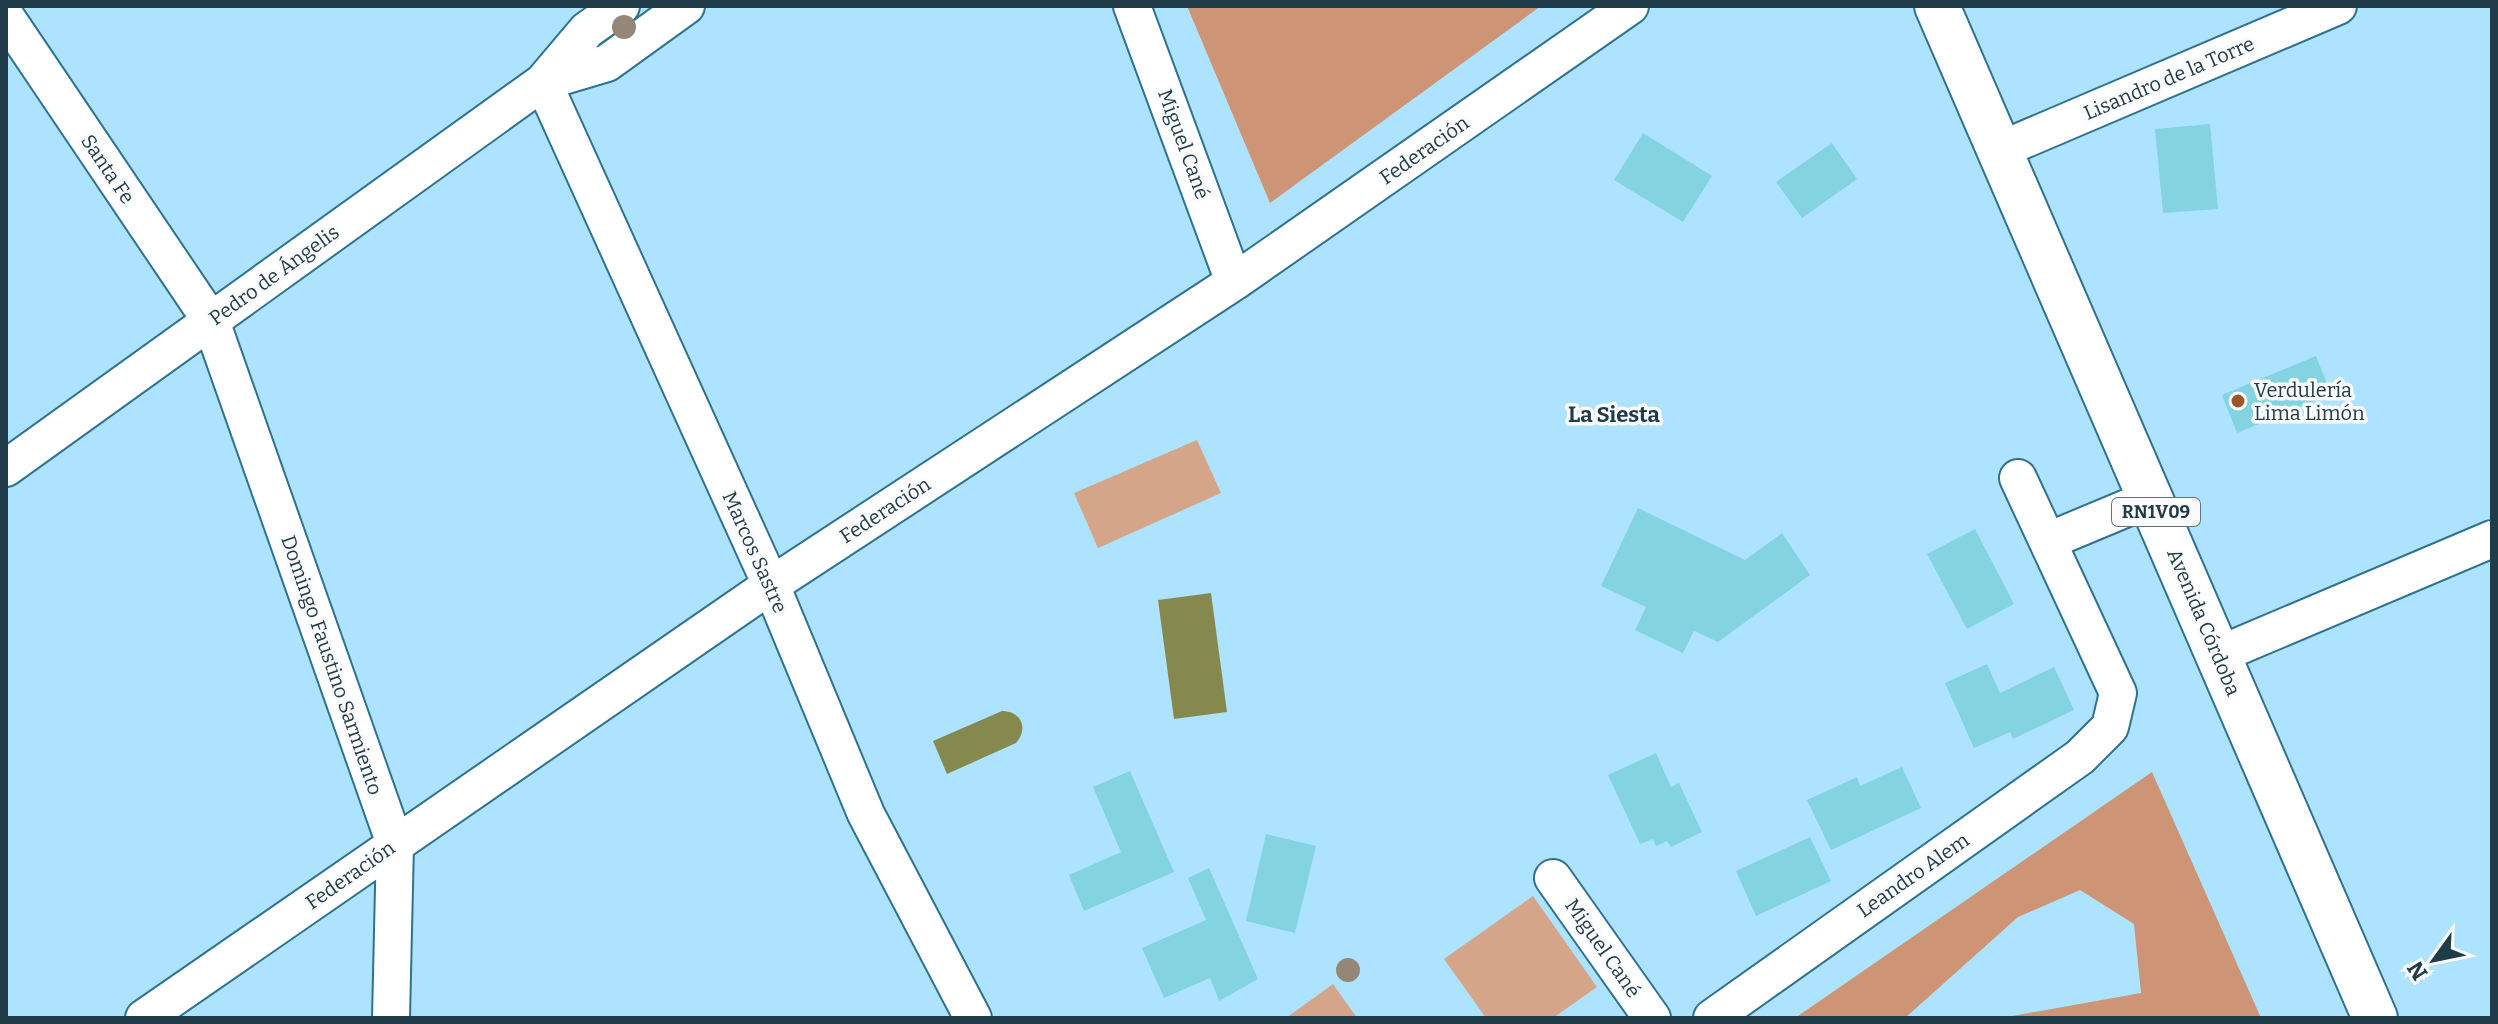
<svg xmlns="http://www.w3.org/2000/svg" width="2498" height="1024" font-family="Bitter,serif">
<style>
.green{fill:#d5a58a}
.forest{fill:#cd9576}
.water{fill:#86894e}
.building{fill:#84d3e1}
.lines{fill:none;stroke-linecap:round;stroke-linejoin:round}
.minor-casing{stroke:#2e7290;stroke-width:40}
.primary-casing{stroke:#2e7290;stroke-width:48}
.minor{stroke:#fff;stroke-width:36}
.primary{stroke:#fff;stroke-width:44}
.tree{fill:#958778}
.poi-dot{fill:#9b562b;stroke:#fbfbfb;stroke-width:3}
.labels{text-anchor:middle;dominant-baseline:central;stroke-width:7;stroke-linejoin:round;paint-order:stroke}
.shield{fill:#fbfbfb;stroke:#62757e;stroke-width:2}
.shield-label{font-size:18px;font-weight:bold;fill:#203c49}
.street-label{font-size:20px;fill:#203c49;stroke:#fbfbfb}
.poi-label{font-size:20px;fill:#203c49;stroke:#fbfbfb;text-anchor:start}
.neighbourhood-label{font-size:22px;font-weight:bold;fill:#203c49;stroke:#fbfbfb}
</style>
<rect width="100%" height="100%" fill="#aee3ff"/>
<!-- green -->
<path class="green" d="M1197,440L1221,493L1098,548L1074,493Z
M1533,896L1597,987L1553,1018H1486L1444,959Z
M1333,984L1357,1018H1286Z"/>
<!-- forest -->
<path class="forest" d="M1187,6H1541L1270,203Z
M2152,772L2261,1018H2001L2141,993L2134,924L2080,890L2018,917L1905,1018H1795Z"/>
<!-- water -->
<path class="water" d="M1211,593L1227,712L1174,719L1158,600Z
M1002,711C1021,711 1029,728 1016,743L947,774L933,741Z"/>
<!-- building -->
<path class="building" d="M2210,124L2218,209L2163,213L2155,129Z
M1643,133L1712,176L1683,222L1614,180Z
M1832,143L1857,179L1802,218L1776,182Z
M2316,356L2331,394L2237,433L2222,395Z
M1638,508L1745,560L1782,533L1810,575L1718,642L1694,631L1683,653L1635,630L1646,607L1601,586Z
M1975,529L2014,604L1967,629L1927,554Z
M1987,664L2000,693L2054,667L2074,710L2013,739L2010,732L1974,748L1945,683Z
M1656,753L1671,787L1679,783L1702,832L1671,847L1667,841L1656,846L1653,839L1640,844L1608,775Z
M1902,767L1921,808L1831,850L1807,800L1857,777L1860,786Z
M1130,771L1174,872L1084,911L1069,875L1121,852L1093,787Z
M1266,834L1316,846L1295,933L1246,921Z
M1810,837L1831,881L1756,916L1736,871Z
M1209,868L1258,979L1219,1001L1210,978L1164,998L1142,948L1206,920L1188,878Z"/>
<g class="lines">
<defs>
<path id="minor" d="M1132,6L1234,282
M6,17L211,321L395,844L391,1018
M543,82L771,585L866,814L973,1018
M543,82L607,63L686,6
M2000,150L2338,6
M6,468L543,82L587,30L621,6
M2048,541L2151,498
M2218,655L2492,539
M1553,878L1652,1018
M144,1018L771,585L1234,282L1630,6
M1712,1018L2080,757L2110,727L2118,693L2018,478"/>
<path id="primary" d="M1937,6L2375,1018"/>
</defs>
<!-- minor casing -->
<use href="#minor" class="minor-casing"/>
<!-- primary casing -->
<use href="#primary" class="primary-casing"/>
<!-- minor -->
<use href="#minor" class="minor"/>
<!-- primary -->
<use href="#primary" class="primary"/>
</g>
<!-- trees -->
<g class="tree">
<circle cx="624" cy="27" r="12"/>
<circle cx="1348" cy="970" r="12"/>
</g>
<!-- markers -->
<circle class="poi-dot" cx="2238" cy="401" r="8"/>
<g class="labels">
<!-- shield labels -->
<rect class="shield" x="2112" y="498" width="88" height="28" rx="6"/>
<g class="shield-label">
<text x="2156" y="512">RN1V09</text>
</g>
<!-- street labels -->
<g class="street-label">
<text transform="translate(2169 78) rotate(-23)">Lisandro de la Torre</text>
<text transform="translate(1184 144) rotate(70)">Miguel Cané</text>
<text transform="translate(1424 150) rotate(-35)">Federación</text>
<text transform="translate(108 169) rotate(56)">Santa Fe</text>
<text transform="translate(274 275) rotate(-36)">Pedro de Ángelis</text>
<text transform="translate(885 510) rotate(-33)">Federación</text>
<text transform="translate(755 552) rotate(66)">Marcos Sastre</text>
<text transform="translate(2204 622) rotate(67)">Avenida Córdoba</text>
<text transform="translate(332 665) rotate(71)">Domingo Faustino Sarmiento</text>
<text transform="translate(350 875) rotate(-35)">Federación</text>
<text transform="translate(1913 875) rotate(-35)">Leandro Alem</text>
<text transform="translate(1603 948) rotate(55)">Miguel Cané</text>
</g>
<!-- poi labels -->
<g class="poi-label">
<text x="2254" y="390">Verdulería<tspan x="2254" dy="23">Lima Limón</tspan></text>
</g>
<!-- neighbourhood labels -->
<g class="neighbourhood-label">
<text x="1614" y="414">La Siesta</text>
</g>
</g>
<!-- border -->
<rect width="2498" height="1024" fill="none" stroke="#203c49" stroke-width="16"/>
<!-- north arrow -->
<g transform="translate(2434 960) rotate(237)" stroke="#fbfbfb" stroke-width="6" paint-order="stroke">
<path d="M0-6L14 30L0 20L-14 30Z" fill="#203c49"/>
<text y="-12" font-size="22" font-weight="bold" text-anchor="middle" fill="#203c49">N</text>
</g>
</svg>
